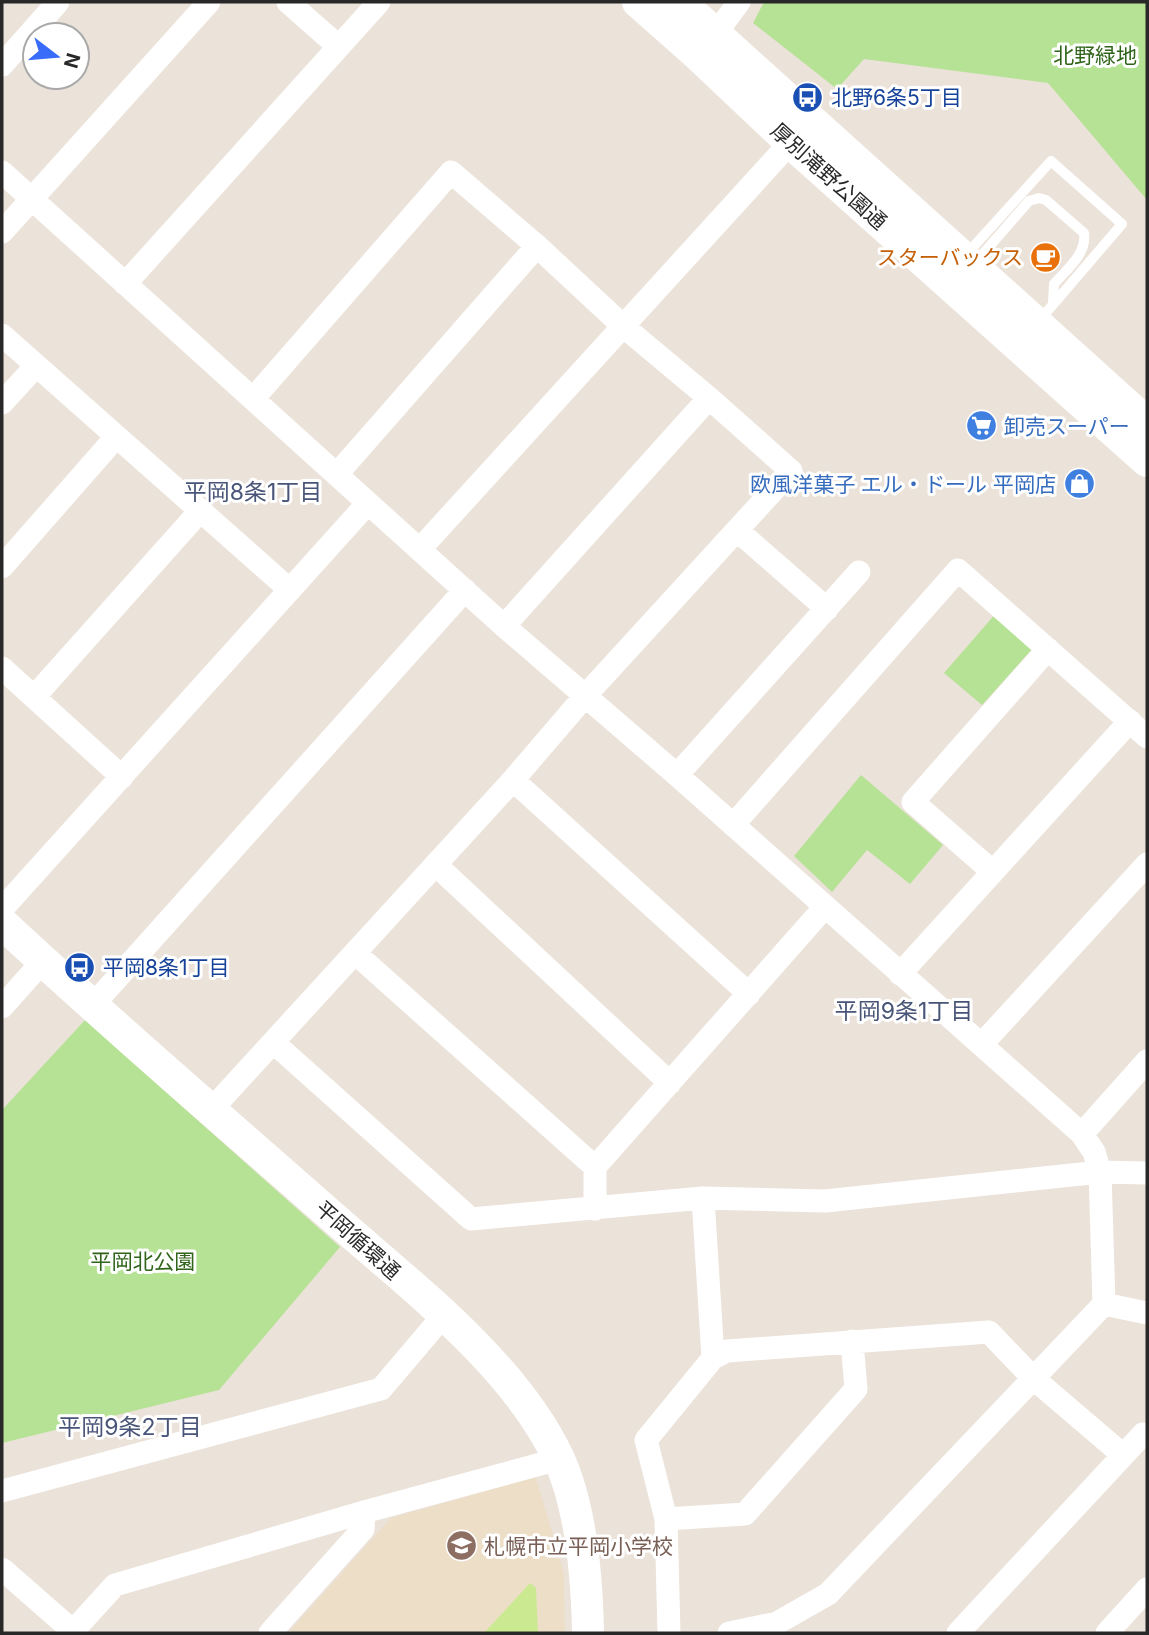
<svg xmlns="http://www.w3.org/2000/svg" width="1149" height="1635" font-family="Inter,'Noto Sans JP',sans-serif">
<style>
.education{fill:#eddec8}
.green{fill:#b6e295}
.pitch{fill:#cbe991}
.lines{fill:none;stroke-linecap:round;stroke-linejoin:round}
.lane{stroke:#fff;stroke-width:10}
.street{stroke:#fff;stroke-width:23}
.secondary{stroke:#fff;stroke-width:32}
.labels{text-anchor:middle;dominant-baseline:central;stroke-width:6;stroke-linejoin:round;paint-order:stroke}
.park-label{font-size:21px;fill:#2f6419;stroke:#fff}
.transit-label{font-size:21px;fill:#164399;stroke:#fff;text-anchor:start}
.street-label{font-size:21px;fill:#282828;stroke:#fff}
.food-label{font-size:21px;fill:#c56008;stroke:#fff;text-anchor:end}
.shop-label{font-size:21px;fill:#366cbe;stroke:#fff;text-anchor:start}
.education-label{font-size:21px;fill:#785e54;stroke:#fff;text-anchor:start}
.neighbourhood-label{font-size:23px;fill:#495578;stroke:#fff}
</style>
<rect width="100%" height="100%" fill="#ebe2d9"/>
<!-- education -->
<path class="education" d="M536,1477L564,1574L565,1633H288L391,1518Z"/>
<!-- green -->
<path class="green" d="M764,2H1147V200L1048,83L864,59L837,89L753,23Z
M997,612L1032,649L982,705L944,673Z
M861,775L943,845L910,884L867,850L832,892L794,856Z
M85,1020L340,1247L219,1390L2,1443V1110Z"/>
<!-- pitch -->
<path class="pitch" d="M530,1583L536,1588L538,1633H484Z"/>
<g class="lines">
<!-- lane -->
<path class="lane" d="M964,257L1051,161L1122,224L1039,321
M974,264L1029,201L1039,198L1046,200L1084,233C1087,254 1067,269 1054,284L1053,303"/>
<!-- street -->
<path class="street" d="M288,2L338,46
M708,44L739,2
M2,65L58,2
M2,172L504,626L677,775L1082,1134L1094,1152L1100,1172L1104,1304
M2,232L209,2
M125,284L379,2
M2,335L290,590
M2,403L35,367
M337,474L537,246
M738,531L827,609
M420,549L801,131
M2,567L116,437
M504,626L709,398
M2,668L122,777
M34,697L200,511
M677,775L859,572
M513,780L749,994
M733,825L958,570L1147,737
M436,865L670,1083
M993,872L913,802L1048,649
M2,909L368,503
M355,953L595,1167
M900,974L1130,721
M92,1006L465,590
M2,1007L43,961
M274,1043L471,1219L703,1198L825,1201L1100,1172L1147,1173
M982,1044L1147,864
M211,1110L513,780L585,696L791,471L709,398L623,326L537,246L451,172L253,399
M1082,1134L1147,1061
M703,1198L713,1358
M595,1209V1167L824,908
M2,1491L381,1389L443,1316
M666,1519L745,1514L856,1389L852,1341
M2,1569L75,1633
M73,1631L115,1585L364,1512L559,1459
M270,1633L363,1529L364,1512
M669,1633L666,1519L646,1440L713,1358L727,1351L989,1332L1034,1379L1123,1455
M729,1633L777,1623L828,1594L1104,1304L1147,1313
M958,1633L1143,1434L1147,1435
M1107,1633L1147,1589"/>
<!-- secondary -->
<path class="secondary" d="M638,2L698,55L790,142L1147,461
M680,2L1147,423
M2,923C110,1024 223,1120 335,1219C412,1287 513,1363 558,1457C581,1506 587,1579 588,1633"/>
</g>
<!-- icons -->
<defs>
<symbol id="bus-disc" viewBox="-11 -11 22 22"><circle r="9.5" fill="#1a4fb4" stroke="#fff"/><path d="M-5-6H5V4H4V6H2V4H-2V6H-4V4H-5ZM-3.5-4V0h7V-4ZM-3.5 1.2v1.5H-2V1.2ZM2 1.2v1.5H3.5V1.2Z" fill="#fff"/></symbol>
<symbol id="cafe-disc" viewBox="-11 -11 22 22"><circle r="9.5" fill="#e8710a" stroke="#fff"/><path d="M-5.5-4.5H6V0H3Q3 3.5 0 3.5H-2.5Q-5.5 3.5-5.5 0ZM3-3.2v2h1.7v-2ZM-6 4.5H4V6H-6Z" fill="#fff"/></symbol>
<symbol id="supermarket-disc" viewBox="-11 -11 22 22"><circle r="9.5" fill="#3f7fe0" stroke="#fff"/><path d="M-6-5.5h2.5l.6 2H6L4.5 2H-2.5L-4.4-4H-6ZM-1.5 3.2a1.3 1.3 0 1 0 .1 0ZM3 3.2a1.3 1.3 0 1 0 .1 0Z" fill="#fff"/></symbol>
<symbol id="shop-disc" viewBox="-11 -11 22 22"><circle r="9.5" fill="#3f7fe0" stroke="#fff"/><path d="M-5-2.5h2.3a2.7 3.5 0 0 1 5.4 0H5L5.5 6h-11ZM-1.5-2.5h3a1.5 2.3 0 0 0-3 0Z" fill="#fff"/></symbol>
<symbol id="school-disc" viewBox="-11 -11 22 22"><circle r="9.5" fill="#8d6e63" stroke="#fff"/><path d="M0-5L7-2L0 1L-7-2ZM-4 1L0 2.5L4 1V4Q0 6-4 4Z" fill="#fff"/></symbol>
</defs>
<g fill-rule="evenodd">
<use href="#bus-disc" x="790" y="80" width="35" height="35"/>
<use href="#cafe-disc" x="1028" y="240" width="35" height="35"/>
<use href="#supermarket-disc" x="964" y="408" width="35" height="35"/>
<use href="#shop-disc" x="1062" y="466" width="35" height="35"/>
<use href="#bus-disc" x="62" y="950" width="35" height="35"/>
<use href="#school-disc" x="444" y="1528" width="35" height="35"/>
</g>
<g class="labels">
<!-- park labels -->
<g class="park-label">
<text x="1095" y="55">北野緑地</text>
<text x="143" y="1261">平岡北公園</text>
</g>
<!-- transit labels -->
<g class="transit-label">
<text x="831" y="97">北野6条5丁目</text>
<text x="103" y="967">平岡8条1丁目</text>
</g>
<!-- street labels -->
<g class="street-label">
<text transform="translate(829 176) rotate(42)">厚別滝野公園通</text>
<text transform="translate(358 1240) rotate(42)">平岡循環通</text>
</g>
<!-- food labels -->
<g class="food-label">
<text x="1023" y="257">スターバックス</text>
</g>
<!-- shop labels -->
<g class="shop-label">
<text x="1004" y="426">卸売スーパー</text>
<text x="1056" y="484" text-anchor="end">欧風洋菓子 エル・ドール 平岡店</text>
</g>
<!-- education labels -->
<g class="education-label">
<text x="484" y="1546">札幌市立平岡小学校</text>
</g>
<!-- neighbourhood labels -->
<g class="neighbourhood-label">
<text x="253" y="492">平岡8条1丁目</text>
<text x="904" y="1011">平岡9条1丁目</text>
<text x="130" y="1427">平岡9条2丁目</text>
</g>
</g>
<!-- border -->
<rect width="1149" height="1635" fill="none" stroke="#282828" stroke-width="7"/>
<!-- north arrow -->
<g transform="translate(56 56) rotate(106)"><circle r="33" fill="#ffffff" stroke="#a9a9a9" stroke-width="2"/>
<path d="M0-5L12 26L0 18L-12 26Z" fill="#386cf9"/>
<text y="-10" font-size="19" font-weight="bold" text-anchor="middle" fill="#282828">N</text>
</g>
</svg>
